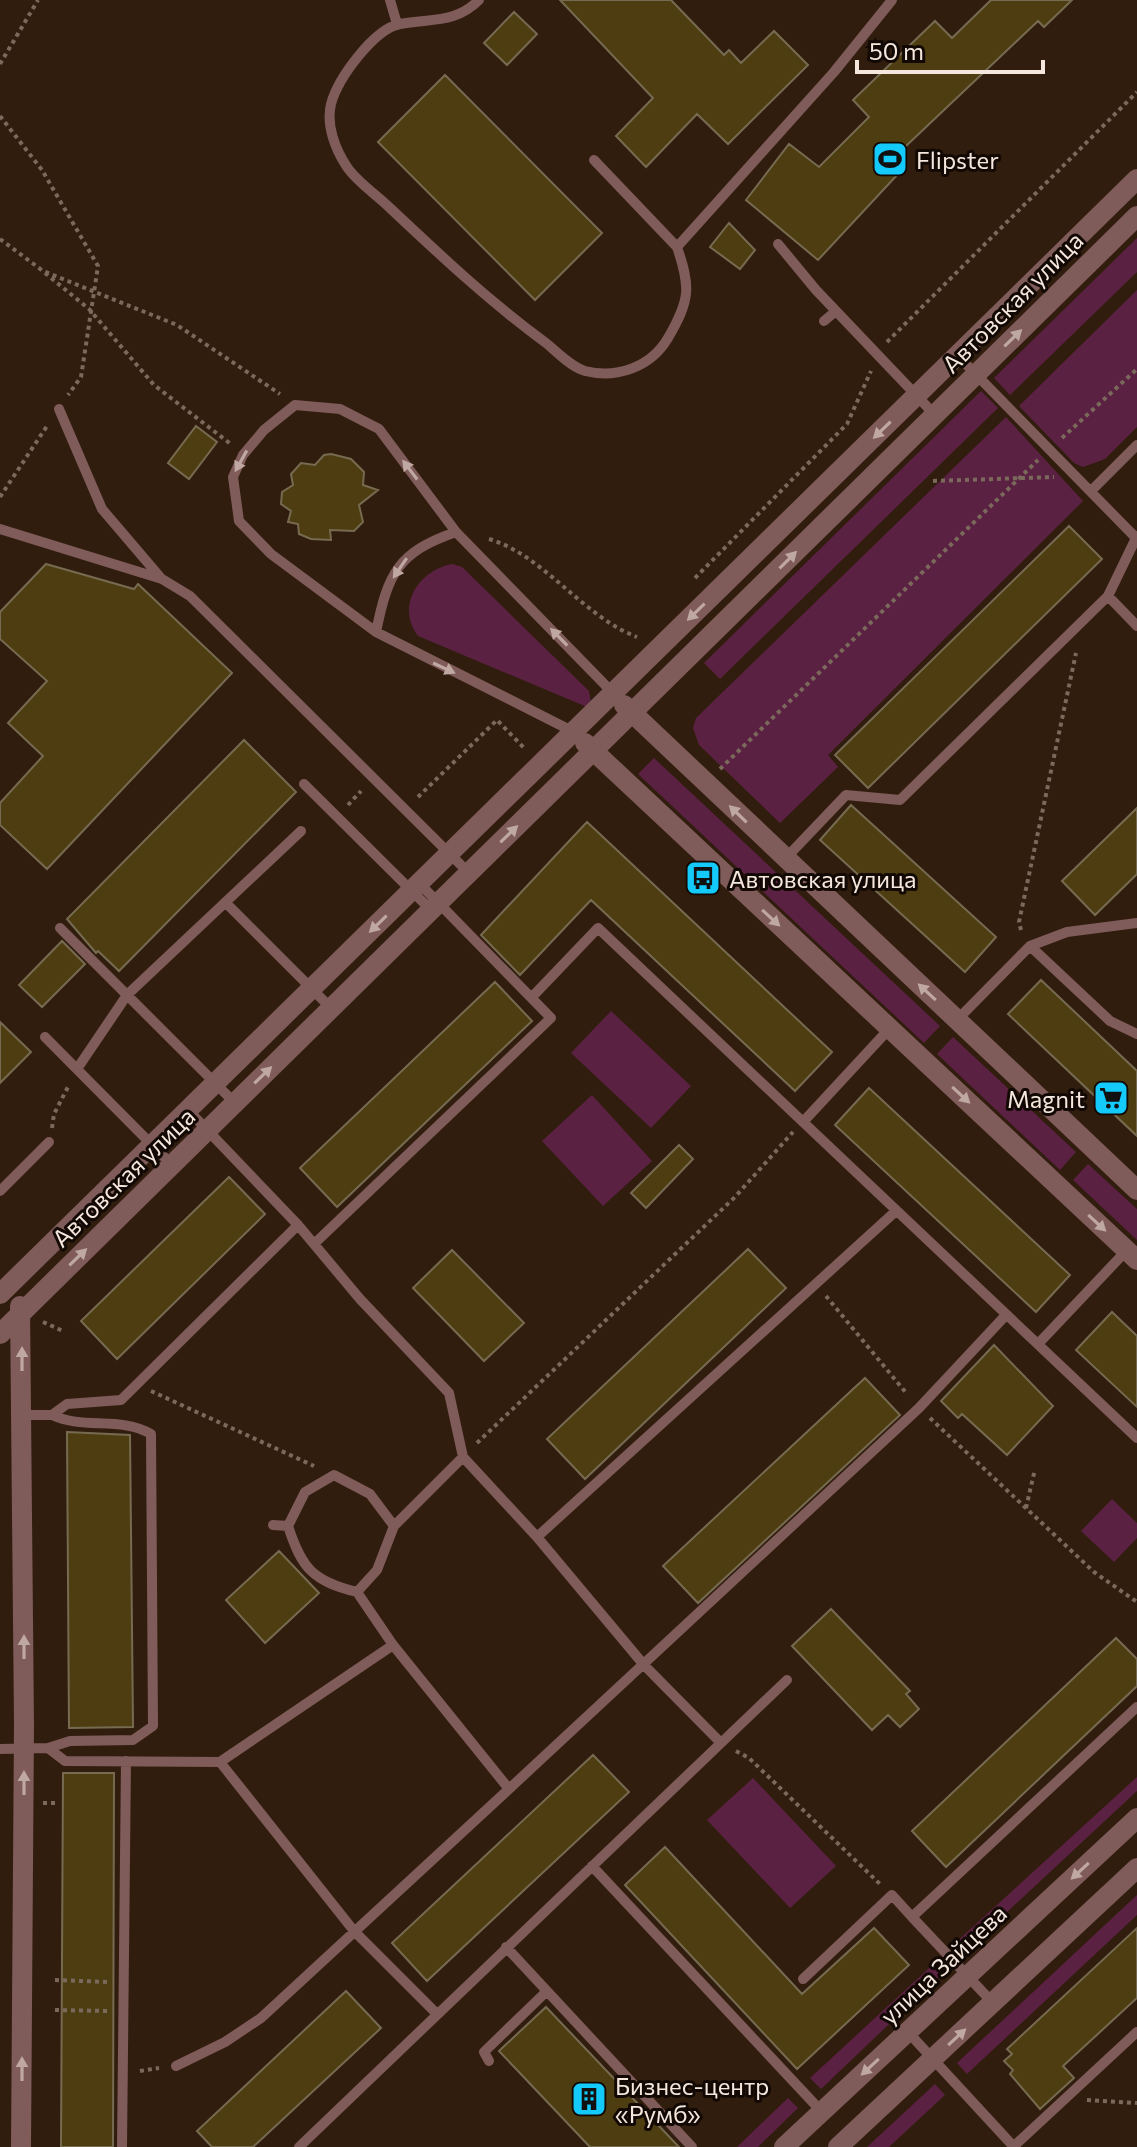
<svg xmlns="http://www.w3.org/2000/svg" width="1137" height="2147" font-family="Commissioner,sans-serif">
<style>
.green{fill:#5b2142}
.building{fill:#4d3d11;stroke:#766b51;stroke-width:2}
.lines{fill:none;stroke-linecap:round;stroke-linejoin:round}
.path{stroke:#7b695c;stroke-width:4;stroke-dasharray:4 4;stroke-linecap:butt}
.service{stroke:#7f5b59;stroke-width:10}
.minor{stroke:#7f5b59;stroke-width:20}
.oneway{fill:#c0a8a2}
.labels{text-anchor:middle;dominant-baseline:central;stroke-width:6;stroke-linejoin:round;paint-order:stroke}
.poi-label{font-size:24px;fill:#f5e7dd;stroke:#120904;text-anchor:start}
.street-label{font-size:24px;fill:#f5e7dd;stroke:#120904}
</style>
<rect width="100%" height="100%" fill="#311d0e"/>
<!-- green -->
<path class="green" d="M1137,238V272L1010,395L994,378Z
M1137,290V427L1105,459L1083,467L1074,463L1019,406Z
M981,391L998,408L720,679L704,663Z
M1006,417L1083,501L828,755L838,767L780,823L699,745L693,728L696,718Z
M452,564L462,567L589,691L591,703L587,707L418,636C396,607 417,571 452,564Z
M654,758L940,1026L924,1043L638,774Z
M611,1011L691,1086L651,1128L571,1053Z
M953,1037L1076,1152L1060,1170L937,1054Z
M592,1095L652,1161L603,1206L542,1141Z
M1088,1164L1137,1209V1240L1073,1180Z
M1112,1499L1137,1523V1538L1114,1562L1081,1531Z
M1137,1777V1791L962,1954L953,1945Z
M753,1778L836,1866L790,1908L707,1820Z
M1137,1895V1915L967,2074L957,2063Z
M941,1957L950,1966L821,2089L810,2078Z
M935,2084L945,2095L889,2147H867Z
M788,2098L798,2108L758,2147H737Z"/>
<!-- building -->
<path class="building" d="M560,0H671L724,55L729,50L741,63L774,31L808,65L728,144L697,114L646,167L616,136L653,98Z
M991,0H1072L1044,27L1038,21L887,164L898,174L818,260L746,200L789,144L819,167L869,117L853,100L935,21L952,38Z
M514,12L537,34L507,65L484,43Z
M445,75L602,233L535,300L378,142Z
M729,223L755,250L740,269L710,247Z
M196,426L217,442L189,479L168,463Z
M331,454L351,459L364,472L363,485L378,490L359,505L363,522L354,531L330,530L331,540L311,539L299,534L298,524L288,522L291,511L281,504L282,492L293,485L291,474L301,463L315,465L324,455Z
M1069,526L1102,559L868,788L835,755Z
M46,564L134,589L138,584L232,673L47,869L0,825V803L43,756L8,723L47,681L0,639V612Z
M244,740L296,792L119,971L98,951L96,953L67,919Z
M851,805L996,937L965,972L820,840Z
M1137,808V874L1095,915L1062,881Z
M587,822L832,1052L795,1091L591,900L520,975L481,935Z
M62,941L85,964L42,1007L19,985Z
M1041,980L1137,1071V1136L1008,1014Z
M495,982L532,1021L337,1207L300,1168Z
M0,1022L31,1052L0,1083Z
M869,1088L1070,1275L1036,1312L835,1125Z
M679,1145L693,1159L646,1208L631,1193Z
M229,1177L265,1214L117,1359L81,1321Z
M748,1249L786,1288L585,1479L547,1439Z
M452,1250L524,1323L484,1361L413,1288Z
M1112,1312L1137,1336V1407L1076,1350Z
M994,1345L1053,1406L1007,1455L962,1414L958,1418L941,1401Z
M865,1378L900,1415L698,1603L663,1566Z
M67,1432L130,1435L133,1727L69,1728Z
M279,1551L319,1593L265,1643L226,1600Z
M831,1609L910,1691L906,1694L919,1709L900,1727L888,1715L872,1730L792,1646Z
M1116,1638L1137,1659V1686L946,1867L912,1831Z
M593,1755L629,1792L427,1981L392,1943Z
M63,1773H114L113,2147H61Z
M665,1847L802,1994L874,1928L909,1965L797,2069L625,1885Z
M1137,1928V1998L1063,2066L1074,2078L1040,2109L1010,2074L1013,2070L1004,2061L1012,2054L1007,2049Z
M346,1991L381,2028L253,2147H212L197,2131Z
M546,2007L679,2147H590L499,2051Z"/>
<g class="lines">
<!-- path -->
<path class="path" d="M0,64L38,0
M0,116L42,170L98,266L81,377L68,395
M0,239L43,271L177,325L280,394
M45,273L89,309L154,385L232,445
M887,342L1137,92
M1062,438L1137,369
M933,481L1054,477
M0,497L47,426
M489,539C545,556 582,616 637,637
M695,578L847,424L871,371
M720,769L1038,460
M418,797L497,720L525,749
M348,805L361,791
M1021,930L1019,922L1076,653
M52,1128L54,1114L69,1085
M826,1296L907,1394
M43,1322L63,1331
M151,1391L314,1466
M930,1418L1094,1572L1137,1602
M477,1443L735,1197L793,1132
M1026,1508L1035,1469
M736,1751L749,1758L881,1885
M43,1803H57
M55,1980L108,1982
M55,2010L108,2011
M140,2071L159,2068
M1087,2100L1137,2103"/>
<!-- service -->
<path class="service" d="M390,0L397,24
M479,0C455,24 431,18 400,24C374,29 338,78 331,104C326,125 335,149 347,167C357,182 377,195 390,208C441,256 490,302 546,343C557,352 571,367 585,371C617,379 651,367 668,338C690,300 691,288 677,247L834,72L892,0
M594,160L677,247
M778,244L816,290L935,415
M824,321L836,311
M957,355L1136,538
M59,409L102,509L160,577
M1091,491L1137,445
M0,529L162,579L190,596L469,873
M1108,596L1137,626
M376,632C388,573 398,552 456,532
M574,732L376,632L271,554L239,521L233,477L243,455L264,430L295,405L340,409L379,429L456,532L613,693
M304,784L431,910
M785,859L846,795L900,800L1108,596L1137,536
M226,903L331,1008
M60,928L235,1103
M1030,946L1110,1021L1137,1034
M532,997L598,928L1137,1438
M957,1020L1030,946L1067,932L1137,923
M45,1037L172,1165
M77,1069L127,995L301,831
M188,1110L298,1225L360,1299L449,1393L463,1457L537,1537L644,1665L721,1743L299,2147
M803,1122L890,1028
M0,1191L49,1142
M314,1244L551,1018L419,883
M1038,1344L1127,1250
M23,1415H52L67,1404L121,1400L298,1225
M273,1525L288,1526
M394,1526L463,1457
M537,1537L896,1211
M721,1743L787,1680
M48,1748L70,1741L133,1740L153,1726L151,1434C120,1416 84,1430 52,1415
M0,1749L48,1748L65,1761L220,1762L393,1645
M220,1762L354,1931L437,2014
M509,1789L919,1408L1006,1315
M592,1866L822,2112
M506,1947L692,2147
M803,1979L892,1895L912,1917
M993,2003L912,1917L1137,1707
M908,2032L1014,2147
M489,2061L484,2052L547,1991
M176,2066L225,2042L261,2018L509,1789L393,1645L357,1592C313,1581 302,1569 288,1526L305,1492L334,1475L370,1494L394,1526L377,1570L357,1592
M122,2147L126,1761
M1013,2147L1137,2032"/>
<!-- minor -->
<path class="minor" d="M624,705L1137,1190
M585,743L1137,1260
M0,1294L1137,179
M20,1306L24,1725L21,2147
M0,1334L1137,216
M784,2147L1137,1818
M838,2147L1137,1868"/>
</g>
<!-- one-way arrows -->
<defs><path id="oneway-solid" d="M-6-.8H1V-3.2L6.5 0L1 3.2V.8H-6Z" transform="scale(2)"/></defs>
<g class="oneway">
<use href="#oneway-solid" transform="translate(1013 338) rotate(-44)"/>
<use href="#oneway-solid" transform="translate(882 430) rotate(136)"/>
<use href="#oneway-solid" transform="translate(241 461) rotate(119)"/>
<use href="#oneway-solid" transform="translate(410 470) rotate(-127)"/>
<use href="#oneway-solid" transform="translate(788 560) rotate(-45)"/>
<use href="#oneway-solid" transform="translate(400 568) rotate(124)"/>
<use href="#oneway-solid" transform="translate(696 612) rotate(136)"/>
<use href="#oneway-solid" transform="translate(559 637) rotate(-134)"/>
<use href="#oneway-solid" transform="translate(444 668) rotate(25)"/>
<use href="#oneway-solid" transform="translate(738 814) rotate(-136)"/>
<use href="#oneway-solid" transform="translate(509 834) rotate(-44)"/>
<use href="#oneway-solid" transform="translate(771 918) rotate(43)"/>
<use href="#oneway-solid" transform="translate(378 924) rotate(136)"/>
<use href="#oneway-solid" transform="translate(927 992) rotate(-137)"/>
<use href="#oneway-solid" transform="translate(263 1075) rotate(-44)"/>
<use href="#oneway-solid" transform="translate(961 1095) rotate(43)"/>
<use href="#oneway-solid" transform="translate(1097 1223) rotate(43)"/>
<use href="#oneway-solid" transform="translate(78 1257) rotate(-44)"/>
<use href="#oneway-solid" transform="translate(22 1359) rotate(-90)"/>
<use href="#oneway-solid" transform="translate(24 1647) rotate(-90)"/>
<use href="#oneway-solid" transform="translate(24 1783) rotate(-90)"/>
<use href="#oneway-solid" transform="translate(1080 1871) rotate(137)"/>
<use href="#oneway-solid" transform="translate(957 2037) rotate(-43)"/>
<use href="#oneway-solid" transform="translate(870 2067) rotate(137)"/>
<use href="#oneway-solid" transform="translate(22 2069) rotate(-90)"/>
</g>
<!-- icons -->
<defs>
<symbol id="stadium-square" viewBox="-11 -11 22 22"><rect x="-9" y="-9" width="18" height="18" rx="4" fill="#13cafb" stroke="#120904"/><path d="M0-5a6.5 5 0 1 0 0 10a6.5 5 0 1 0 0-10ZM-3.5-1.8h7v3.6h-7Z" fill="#111"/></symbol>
<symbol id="bus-square" viewBox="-11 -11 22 22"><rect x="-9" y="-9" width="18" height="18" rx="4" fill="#13cafb" stroke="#120904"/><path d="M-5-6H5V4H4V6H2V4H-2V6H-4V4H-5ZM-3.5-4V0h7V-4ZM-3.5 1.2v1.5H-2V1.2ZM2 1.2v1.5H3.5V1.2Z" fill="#111"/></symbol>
<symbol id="supermarket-square" viewBox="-11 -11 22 22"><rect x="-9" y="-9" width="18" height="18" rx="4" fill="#13cafb" stroke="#120904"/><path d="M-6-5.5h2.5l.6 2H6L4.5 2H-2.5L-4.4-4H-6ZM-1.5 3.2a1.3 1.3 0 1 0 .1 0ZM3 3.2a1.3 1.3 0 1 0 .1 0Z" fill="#111"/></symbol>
<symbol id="building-square" viewBox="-11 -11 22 22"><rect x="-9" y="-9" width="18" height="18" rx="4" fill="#13cafb" stroke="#120904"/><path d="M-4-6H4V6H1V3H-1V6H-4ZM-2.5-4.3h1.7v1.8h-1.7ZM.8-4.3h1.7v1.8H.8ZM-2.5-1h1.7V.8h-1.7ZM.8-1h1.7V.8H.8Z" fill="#111"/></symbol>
</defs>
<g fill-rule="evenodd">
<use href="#stadium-square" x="870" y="139" width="40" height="40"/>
<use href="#bus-square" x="683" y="858" width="40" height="40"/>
<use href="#supermarket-square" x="1091" y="1078" width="40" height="40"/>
<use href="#building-square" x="569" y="2079" width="40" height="40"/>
</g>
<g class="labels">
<!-- poi labels -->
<g class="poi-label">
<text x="916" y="159">Flipster</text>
<text x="729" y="878">Автовская улица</text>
<text x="1085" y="1098" text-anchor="end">Magnit</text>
<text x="615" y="2085">Бизнес-центр<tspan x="615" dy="28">«Румб»</tspan></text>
</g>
<!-- street labels -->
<g class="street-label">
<text transform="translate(1012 302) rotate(-45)">Автовская улица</text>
<text transform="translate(123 1177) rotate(-44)">Автовская улица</text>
<text transform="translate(943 1964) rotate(-43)">улица Зайцева</text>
</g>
</g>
<!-- scale -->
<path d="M857 60v12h186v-12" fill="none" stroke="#f5e7dd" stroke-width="4"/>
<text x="869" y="60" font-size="24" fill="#f5e7dd" stroke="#120904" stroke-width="6" paint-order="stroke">50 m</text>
</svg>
